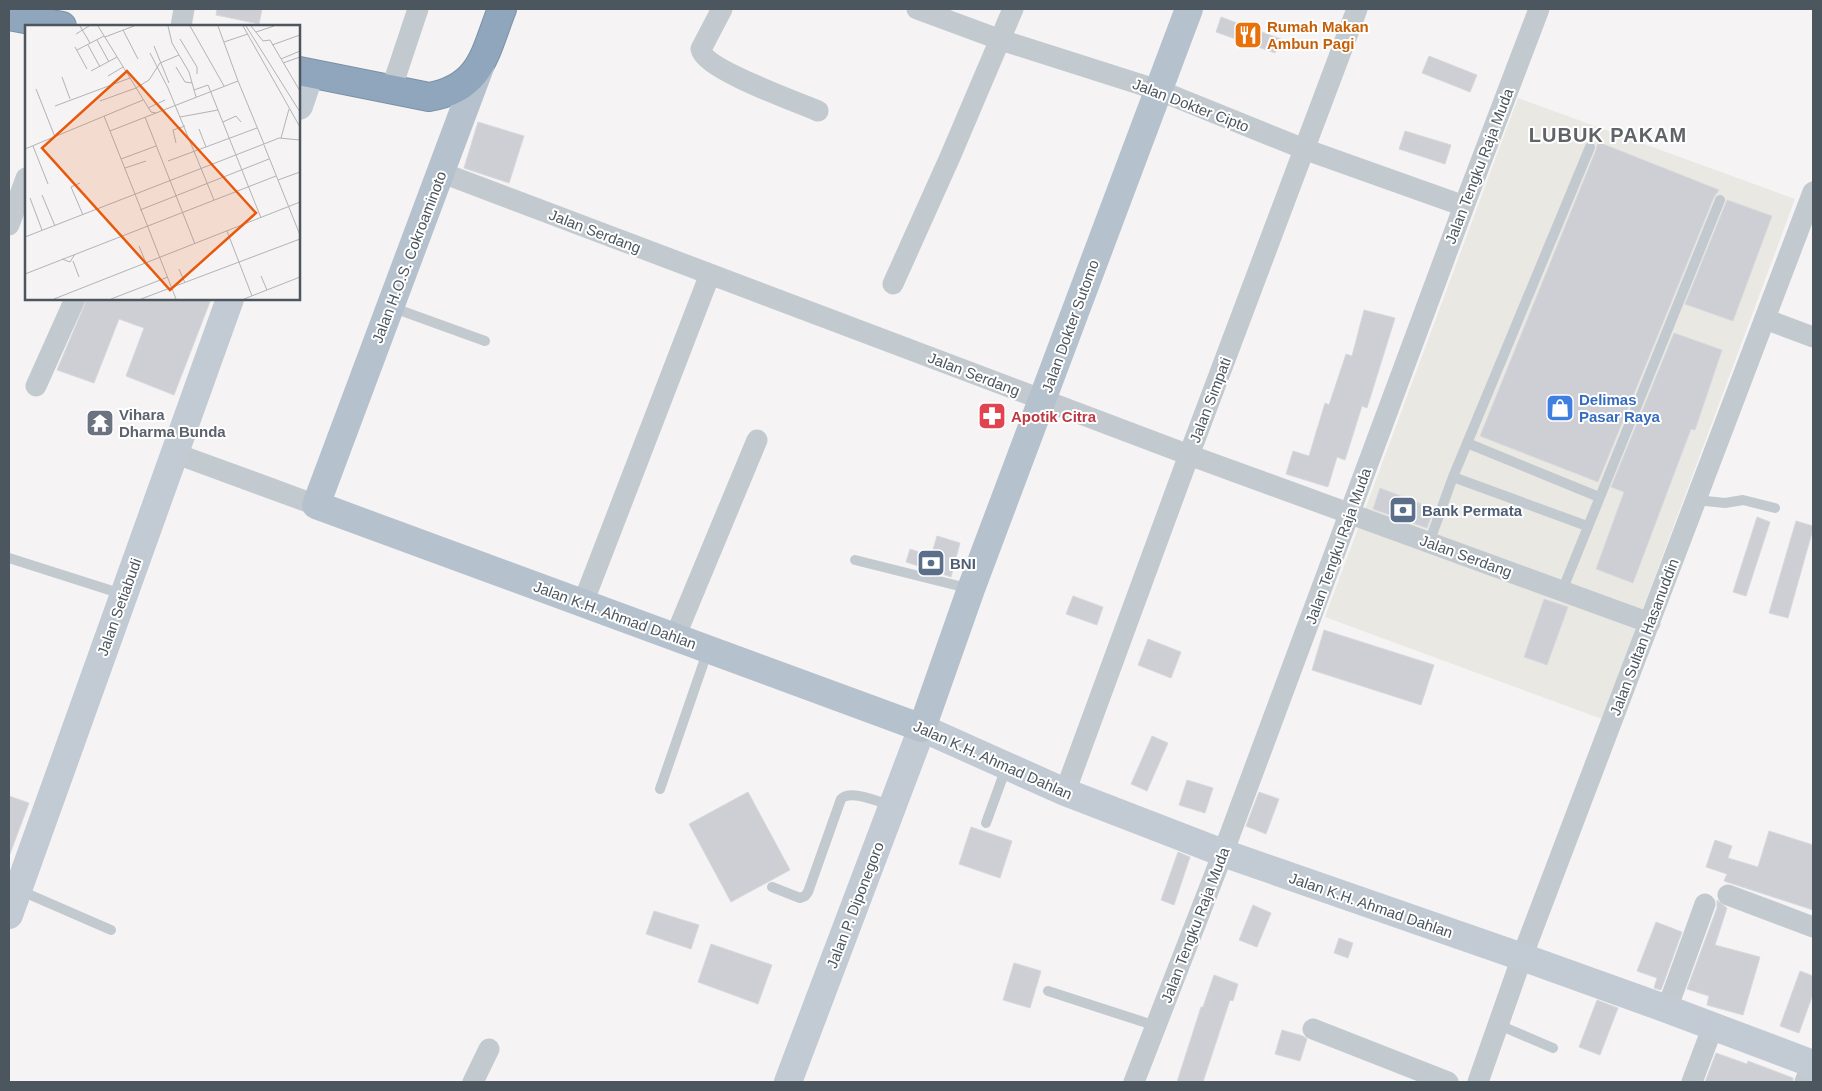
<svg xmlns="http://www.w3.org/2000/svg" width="1822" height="1091" font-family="Arial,sans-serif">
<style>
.commercial{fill:#eae8e2}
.building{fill:#cdcfd4;stroke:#d7d9dd}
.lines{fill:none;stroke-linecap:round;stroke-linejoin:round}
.highway-casing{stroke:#7a91a8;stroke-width:30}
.lane{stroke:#c2cad0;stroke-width:10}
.street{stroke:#c2cad0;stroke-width:21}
.secondary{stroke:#c2cbd4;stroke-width:28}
.primary{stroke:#b5c2ce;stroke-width:28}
.highway{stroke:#8fa6bc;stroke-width:28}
.labels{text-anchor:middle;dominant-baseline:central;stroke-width:4;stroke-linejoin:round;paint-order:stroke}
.food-label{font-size:15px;font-weight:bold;fill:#c56008;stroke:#fff;text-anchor:start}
.street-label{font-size:15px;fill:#4c565f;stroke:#fff}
.shop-label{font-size:15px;font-weight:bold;fill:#366cbe;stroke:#fff;text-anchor:start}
.worship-label{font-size:15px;font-weight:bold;fill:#5b616d;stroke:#fff;text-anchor:start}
.health-label{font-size:15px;font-weight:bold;fill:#be3a42;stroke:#fff;text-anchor:start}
.service-label{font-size:15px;font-weight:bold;fill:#4e5e75;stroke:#fff;text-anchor:start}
.district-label{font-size:20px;font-weight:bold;letter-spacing:1px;fill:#606367;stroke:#fff}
.inset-road{fill:none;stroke:#b1b4b8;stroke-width:1}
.view{fill:#e8590c;fill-opacity:0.15;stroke:#e8590c;stroke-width:2.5}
.inset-edge{fill:none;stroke:#4c565f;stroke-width:2.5}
</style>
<rect width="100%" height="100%" fill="#f5f3f3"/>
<!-- commercial -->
<path class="commercial" d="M1518,98L1795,199L1602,719L1325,617Z"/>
<!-- building -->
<path class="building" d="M217,9H262L259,24L216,15Z
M1221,17L1281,39L1275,53L1216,32Z
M1429,56L1477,75L1470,92L1422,73Z
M478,122L524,136L509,183L464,168Z
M1405,131L1451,145L1445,164L1399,149Z
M1598,142L1719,190L1714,197L1598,482L1480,436L1596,150Z
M1727,200L1772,216L1733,321L1685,304Z
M87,299H211L174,395L126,376L144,328L119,319L94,383L57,370Z
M1364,310L1395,318L1367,408L1362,406L1345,460L1337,457L1328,487L1286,474L1293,451L1309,456L1325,403L1329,405L1346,354L1352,356Z
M1674,333L1722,350L1695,430L1691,429L1633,583L1596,569L1624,492L1611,487Z
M1380,488L1434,509L1427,528L1373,509Z
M1757,517L1770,522L1746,596L1733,592Z
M1796,521L1813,526V529L1788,618L1769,613Z
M937,536L960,543L951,577L906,562L910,549L931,556Z
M1073,596L1103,607L1097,625L1066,614Z
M1544,599L1568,607L1547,665L1524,657Z
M1324,630L1434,665L1421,705L1312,670Z
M1148,639L1181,652L1171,678L1138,665Z
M1152,736L1168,743L1147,791L1131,784Z
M1187,780L1213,788L1205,813L1179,805Z
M748,792L790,870L731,902L689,824Z
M1259,792L1279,799L1266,834L1246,826Z
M9,796L29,803L10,854H9Z
M971,827L1012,841L1000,878L959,864Z
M1769,831L1813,845V910L1724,881L1727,874L1706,867L1715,840L1732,846L1728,858L1758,867Z
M1178,852L1190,857L1174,905L1161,900Z
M1717,900L1727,908L1715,945L1760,957L1743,1015L1707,1005L1709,996L1687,989L1717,908Z
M1253,905L1271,913L1257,947L1239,940Z
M654,911L699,925L691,949L646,934Z
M1656,922L1682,932L1661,990L1654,988L1657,978L1637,971Z
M1339,938L1353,943L1348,958L1334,953Z
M711,944L772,965L758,1004L698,982Z
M1014,963L1041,971L1030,1008L1003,1000Z
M1800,971L1813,976V994L1799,1033L1780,1026Z
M1214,975L1238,984L1233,1001L1230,1000L1203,1082H1177L1201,1007H1203Z
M1597,1000L1618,1008L1600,1055L1579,1047Z
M1282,1030L1303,1036L1307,1039L1300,1061L1275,1054Z
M1716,1053L1747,1064L1748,1061L1793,1078V1082H1705Z"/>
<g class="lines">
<defs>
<path id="highway" d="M9,16L62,26
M299,71L429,97C482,88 485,52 502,9"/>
</defs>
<!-- highway casing -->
<use href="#highway" class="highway-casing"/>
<!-- lane -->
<path class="lane" d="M391,307L485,341
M1467,443L1599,497
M1453,477L1587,526
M1696,500L1725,503L1743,500L1775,508
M1429,543L1453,477L1590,147
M9,558L122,594
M855,560L971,589
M1562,591L1720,200
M660,789L708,650
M986,823L1006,768
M772,887L800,898L805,896L808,892L841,799C851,789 879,802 892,806
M19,890L111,930
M1048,991L1156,1026
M1499,1025L1553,1048"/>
<!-- street -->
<path class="street" d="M722,9L701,49C704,69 797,102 818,111
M917,9L1001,40L1158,90L1304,149L1464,206
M181,26L184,9
M391,90L418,9
M440,172L1189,455L1650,623
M9,225L26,178
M893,284L950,157L1013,9
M1765,319L1813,337
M36,386L75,299
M174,453L316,505
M583,603L710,274
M675,637L757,440
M1065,792L1189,455L1357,9
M1728,895L1813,927
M1667,1009L1705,904
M1313,1029L1448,1082
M473,1082L489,1049
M1134,1082L1223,853L1464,206L1539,9
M1478,1082L1522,957L1813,192
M1692,1082L1713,1026
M1805,1082L1813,1061"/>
<!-- secondary -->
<path class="secondary" d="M299,106L310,74
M9,915L230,299
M788,1082L922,728L1065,792L1223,853L1522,957L1667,1009L1813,1064"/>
<!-- primary -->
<path class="primary" d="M480,67L316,505L922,728L971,589L1189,9"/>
<!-- highway -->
<use href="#highway" class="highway"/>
</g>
<!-- icons -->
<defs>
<symbol id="restaurant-square" viewBox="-11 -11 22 22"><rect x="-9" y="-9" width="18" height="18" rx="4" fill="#e8710a" stroke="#fff"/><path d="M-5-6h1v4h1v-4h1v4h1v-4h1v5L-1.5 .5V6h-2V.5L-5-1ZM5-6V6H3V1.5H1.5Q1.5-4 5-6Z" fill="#fff"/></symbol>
<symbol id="shop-square" viewBox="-11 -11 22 22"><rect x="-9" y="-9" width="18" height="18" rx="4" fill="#3f7fe0" stroke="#fff"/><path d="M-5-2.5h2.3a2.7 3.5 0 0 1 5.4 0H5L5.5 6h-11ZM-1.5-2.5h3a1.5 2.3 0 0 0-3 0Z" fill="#fff"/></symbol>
<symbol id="pharmacy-square" viewBox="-11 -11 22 22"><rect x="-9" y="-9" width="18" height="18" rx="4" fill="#e0444e" stroke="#fff"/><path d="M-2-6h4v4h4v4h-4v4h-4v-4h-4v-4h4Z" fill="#fff"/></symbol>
<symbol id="temple-square" viewBox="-11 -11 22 22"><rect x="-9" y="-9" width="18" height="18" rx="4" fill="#6b7280" stroke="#fff"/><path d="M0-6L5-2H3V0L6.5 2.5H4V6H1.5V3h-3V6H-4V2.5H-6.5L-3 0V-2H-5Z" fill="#fff"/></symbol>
<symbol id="bank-square" viewBox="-11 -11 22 22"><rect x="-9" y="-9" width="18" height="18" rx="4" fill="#5c6f8a" stroke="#fff"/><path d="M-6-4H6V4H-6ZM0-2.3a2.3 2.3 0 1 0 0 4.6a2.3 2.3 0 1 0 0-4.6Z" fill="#fff"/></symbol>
</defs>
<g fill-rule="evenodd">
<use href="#restaurant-square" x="1232" y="19" width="32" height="32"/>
<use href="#shop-square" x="1544" y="392" width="32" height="32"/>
<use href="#pharmacy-square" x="976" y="400" width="32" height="32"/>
<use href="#temple-square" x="84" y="407" width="32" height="32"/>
<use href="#bank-square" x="1387" y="494" width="32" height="32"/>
<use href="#bank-square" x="915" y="547" width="32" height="32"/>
</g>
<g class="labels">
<!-- food labels -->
<g class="food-label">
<text x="1267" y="26">Rumah Makan<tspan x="1267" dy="17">Ambun Pagi</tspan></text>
</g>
<!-- street labels -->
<g class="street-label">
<text transform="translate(1191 105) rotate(21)">Jalan Dokter Cipto</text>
<text transform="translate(1479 166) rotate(-69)">Jalan Tengku Raja Muda</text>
<text transform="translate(595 231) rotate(21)">Jalan Serdang</text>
<text transform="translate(409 257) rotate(-69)">Jalan H.O.S. Cokroaminoto</text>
<text transform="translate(1070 326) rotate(-70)">Jalan Dokter Sutomo</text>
<text transform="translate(974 374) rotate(21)">Jalan Serdang</text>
<text transform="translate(1210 400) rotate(-69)">Jalan Simpati</text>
<text transform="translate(1338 546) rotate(-70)">Jalan Tengku Raja Muda</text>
<text transform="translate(1466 556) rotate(20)">Jalan Serdang</text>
<text transform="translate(119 607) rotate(-70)">Jalan Setiabudi</text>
<text transform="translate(615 615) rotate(20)">Jalan K.H. Ahmad Dahlan</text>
<text transform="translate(1644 637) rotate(-69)">Jalan Sultan Hasanuddin</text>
<text transform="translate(993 760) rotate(24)">Jalan K.H. Ahmad Dahlan</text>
<text transform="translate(855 905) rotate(-69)">Jalan P. Diponegoro</text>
<text transform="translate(1371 905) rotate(19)">Jalan K.H. Ahmad Dahlan</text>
<text transform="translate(1195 925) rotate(-69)">Jalan Tengku Raja Muda</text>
</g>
<!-- shop labels -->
<g class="shop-label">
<text x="1579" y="399">Delimas<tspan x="1579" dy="17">Pasar Raya</tspan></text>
</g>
<!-- worship labels -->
<g class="worship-label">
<text x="119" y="414">Vihara<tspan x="119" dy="17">Dharma Bunda</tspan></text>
</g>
<!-- health labels -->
<g class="health-label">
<text x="1011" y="416">Apotik Citra</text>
</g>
<!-- service labels -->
<g class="service-label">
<text x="1422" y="510">Bank Permata</text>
<text x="950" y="563">BNI</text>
</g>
<!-- district labels -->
<g class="district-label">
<text x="1608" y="135">LUBUK PAKAM</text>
</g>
</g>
<!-- overview -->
<g transform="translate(25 25)">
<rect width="275" height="275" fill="#f5f3f3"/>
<path class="inset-road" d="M55,1L65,18M73,1L126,87L131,88L213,56L239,119L254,113L275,115M143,1L147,18L164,47L171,72M165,1L199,61M193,1L213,56M218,1L275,102M221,1L275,87M226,1L238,16L245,15L275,66M98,5L113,34M231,7L249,1M51,9L64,1M80,12L109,1M155,14L172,42V49M72,15L84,37M199,17L223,9M63,20L75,42M247,20L275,10M129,21L144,58M50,22L62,44M52,25L79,11M125,28L143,63L189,175M256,34L275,26M258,38L275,32M151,42L160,57L167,58M66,46L92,32M83,51L98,42M37,52L45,74M11,64L30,112M169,65L183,60L236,193M75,76L111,63L124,55L135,38L154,30M30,81L105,53M123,83L140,75M79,91L85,106M120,92L170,219M155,92L193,85M198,97L211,91L216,97M174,104L181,122M256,113L264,84M151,118L148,105L160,101M239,120L275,210M8,121L23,159M0,124L118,75M96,134L131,121M143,136L232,103M100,143L121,136M253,155L275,147M55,158L46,162L58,190M110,169L151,274M110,169L85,106L131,88M17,170L30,201M5,173L17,205M115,185L244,134M202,206L227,271M0,212L239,119M114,221L121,238M37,234L45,237L50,229M48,236L54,252M154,244L160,258M0,249L251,151M236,251L242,265M29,274L275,177M86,274L143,252M116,274L275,214M219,274L275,252"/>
<path class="view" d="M102,46L231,188L145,265L17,123Z"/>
<rect width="275" height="275" class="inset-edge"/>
</g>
<!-- border -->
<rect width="1822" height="1091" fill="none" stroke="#4c565f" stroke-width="20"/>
</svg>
